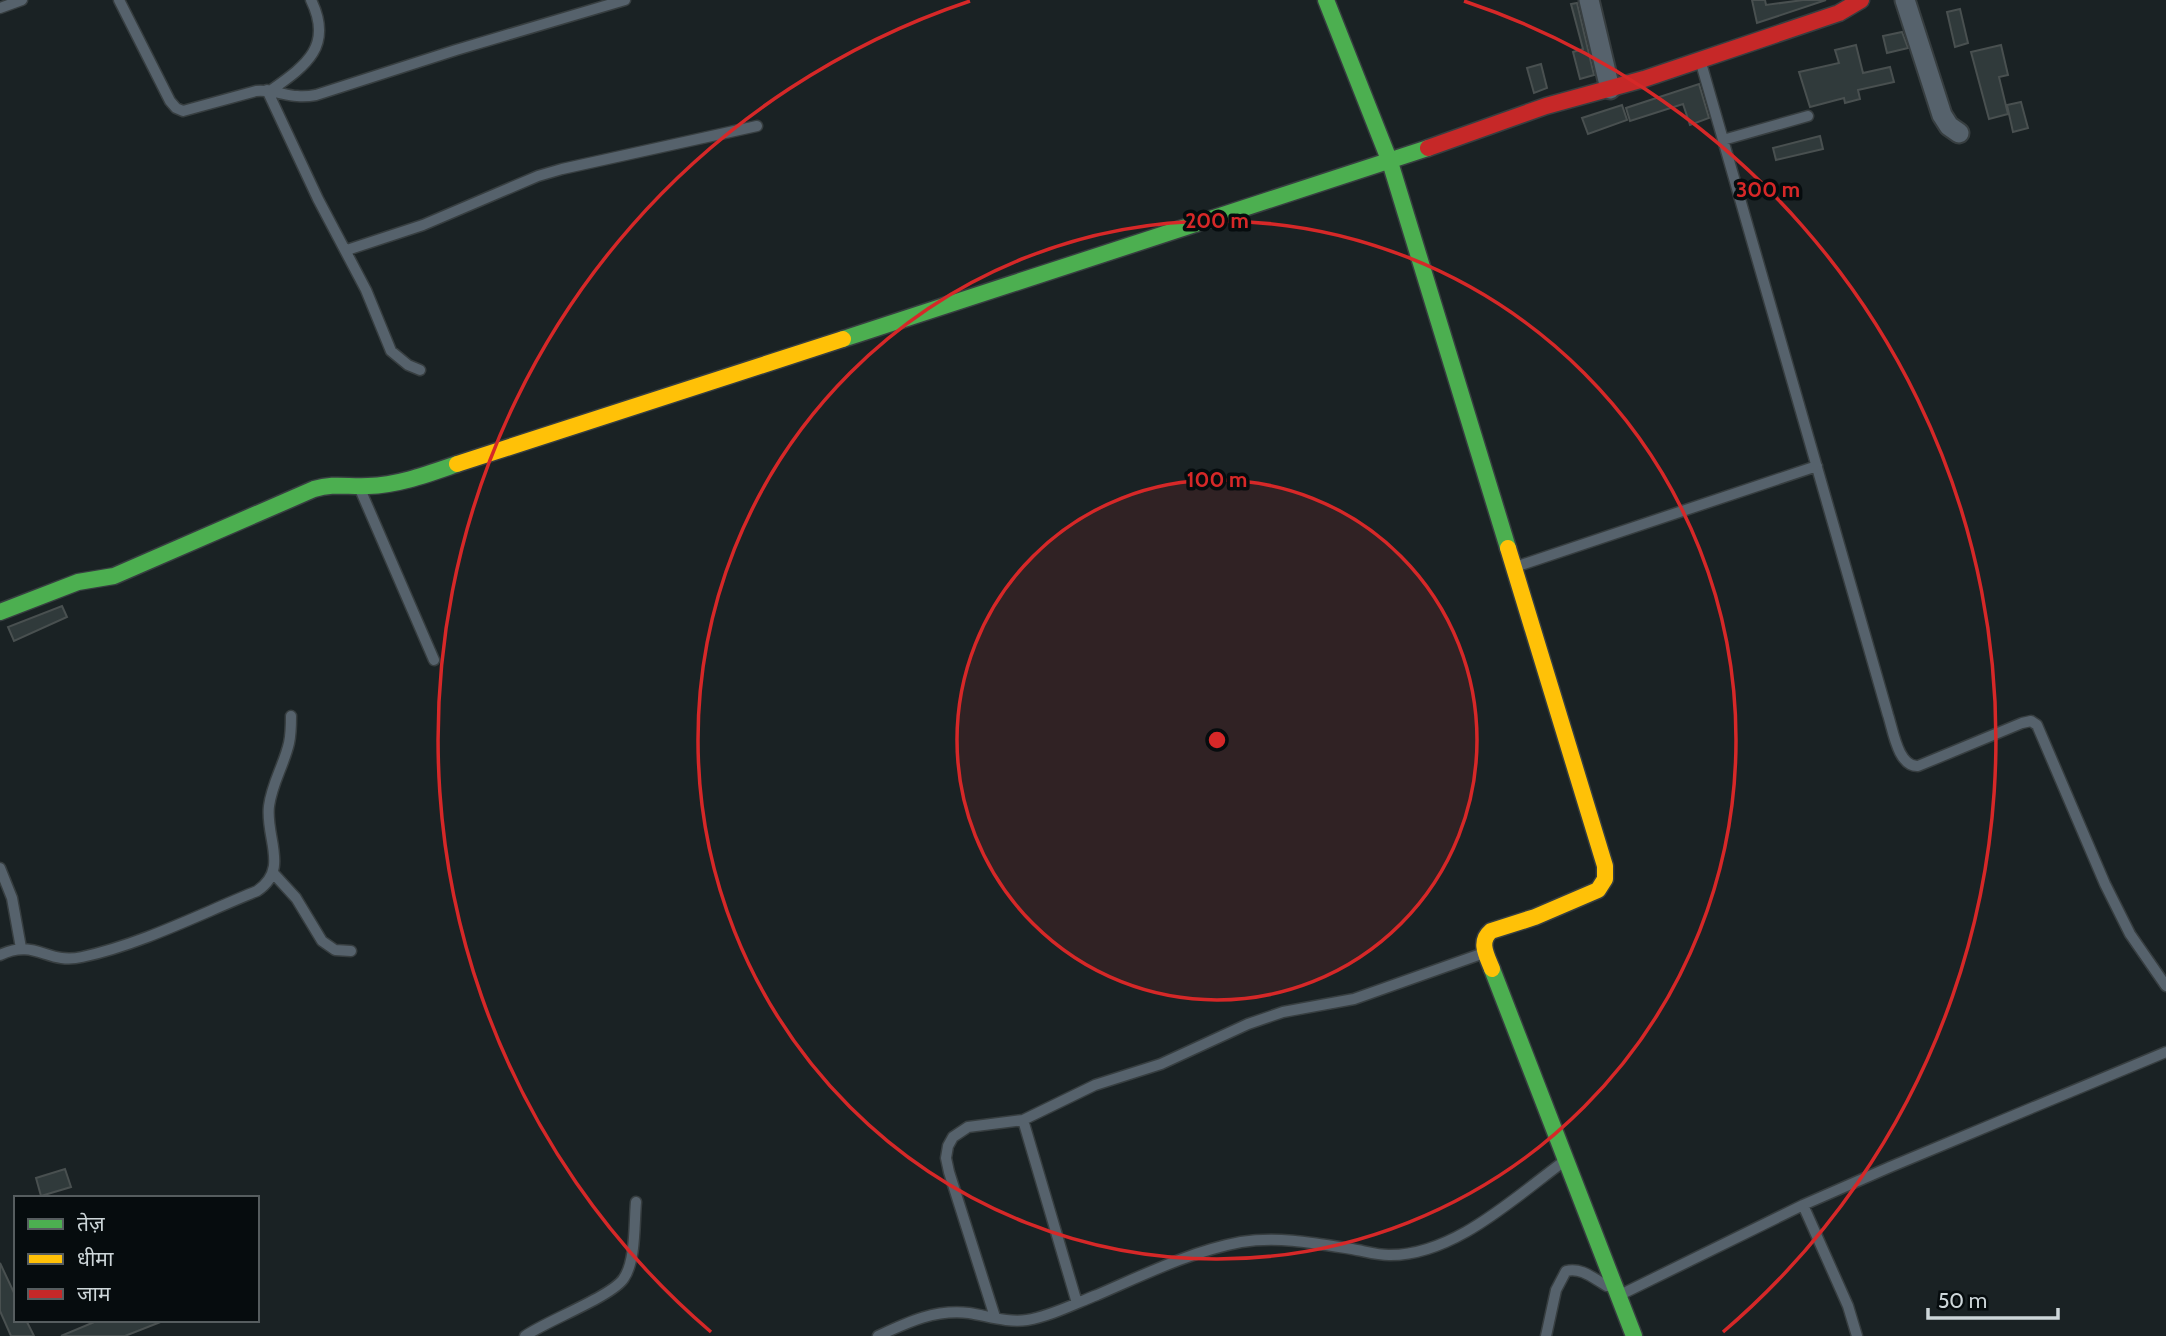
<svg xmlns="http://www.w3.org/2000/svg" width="2166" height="1336" font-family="Cabin,'Noto Sans Devanagari',sans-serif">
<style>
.building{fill:#303a3b;stroke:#495050;stroke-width:2}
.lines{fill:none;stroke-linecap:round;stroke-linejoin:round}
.lane-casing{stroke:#373e40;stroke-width:13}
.street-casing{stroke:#373e40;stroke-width:23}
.fast-casing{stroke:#373e40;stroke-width:19}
.slow-casing{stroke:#373e40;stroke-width:19}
.jam-casing{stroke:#373e40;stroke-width:19}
.lane{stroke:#56626c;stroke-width:10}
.street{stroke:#56626c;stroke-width:19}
.fast{stroke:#4caf50;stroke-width:16}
.slow{stroke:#ffc107;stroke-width:16}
.jam{stroke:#c62828;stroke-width:16}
.ring{fill:none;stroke:#d62828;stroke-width:3.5}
.centre{fill:#d62828;stroke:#060c0e;stroke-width:3.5}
.ring-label{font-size:21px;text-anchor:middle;font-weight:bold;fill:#d62828;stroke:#060c0e;stroke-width:7;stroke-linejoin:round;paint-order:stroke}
</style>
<rect width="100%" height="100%" fill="#1a2224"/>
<!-- building -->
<path class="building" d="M1752,0H1765L1766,5L1803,0H1826L1757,23Z
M1577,3L1594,75L1580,79L1573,52L1583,49L1571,4Z
M1960,9L1968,43L1955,47L1947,12Z
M1902,32L1908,48L1887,53L1883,36Z
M1856,45L1863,73L1890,67L1894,82L1858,90L1860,99L1845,103L1844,98L1810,107L1799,72L1839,63L1835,50Z
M2001,45L2008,75L1999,77L2008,114L1989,119L1971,52Z
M1541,64L1547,88L1534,93L1527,68Z
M1699,84L1709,118L1690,125L1683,104L1630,121L1626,108Z
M2021,102L2028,128L2013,132L2007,105Z
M1622,105L1627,120L1588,134L1582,118Z
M1820,136L1823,149L1776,160L1773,148Z
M62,606L67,617L14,641L8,627Z
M65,1169L71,1187L41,1196L36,1178Z
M0,1263L16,1297V1320H26L34,1336H11L0,1311Z
M99,1320H163V1321L125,1336H61Z"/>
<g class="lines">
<defs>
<path id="lane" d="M119,0L170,101L176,108L183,111L256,91C279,89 290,100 316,95L456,50L625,0
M0,8L22,0
M1701,63L1888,715C1893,730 1898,767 1918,766L2022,723L2031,721L2037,725L2105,884L2130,934L2166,986
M267,90L318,199L366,290L391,351L408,365L420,370
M270,91C305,66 334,47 311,0
M1723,140L1808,116
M347,250L423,225L538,176L562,169L757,126
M360,489L434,660
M1515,567L1817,466
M0,868L12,898L21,948
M274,874L296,898L322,941L335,950L351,951
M0,955C36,938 47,965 82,957C142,944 200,914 257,891C290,869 265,838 269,806C272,783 284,765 289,743C291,734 291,725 291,716
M1023,1120L1077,1303
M1803,1205L1848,1306L1857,1336
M1620,1295L1803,1205L1890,1167L2166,1052
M995,1317L949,1172L946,1158L948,1146L953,1137L968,1127L1023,1120L1095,1085L1161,1064L1248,1024L1283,1012L1354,999L1484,953
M525,1336C546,1321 613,1296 624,1278C636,1260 634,1223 636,1202
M878,1336C908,1322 935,1309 969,1313C988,1316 1008,1323 1027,1320C1051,1316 1074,1304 1097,1295C1143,1275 1192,1251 1241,1242C1278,1236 1315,1243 1352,1249C1364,1251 1377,1255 1389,1255C1453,1256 1514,1198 1563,1162
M1546,1336L1556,1290L1566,1271C1582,1267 1594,1279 1607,1286"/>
<path id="street" d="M1589,0L1610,89
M1905,0L1942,115L1949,126L1959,133"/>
<path id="fast" d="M1326,0L1390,162L1508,548
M843,339L1428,148
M0,612L78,582L114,576L314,489C334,483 347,487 368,486C399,485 428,474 457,464
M1492,969L1634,1336"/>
<path id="slow" d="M457,464L843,339
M1492,969C1487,956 1478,942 1491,931L1535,917L1598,890L1605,879V866L1508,548"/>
<path id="jam" d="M1428,148L1546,106L1644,79L1839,13L1861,0"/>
</defs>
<!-- lane casing -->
<use href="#lane" class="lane-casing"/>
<!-- street casing -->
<use href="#street" class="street-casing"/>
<!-- fast casing -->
<use href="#fast" class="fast-casing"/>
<!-- slow casing -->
<use href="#slow" class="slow-casing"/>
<!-- jam casing -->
<use href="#jam" class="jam-casing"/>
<!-- lane -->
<use href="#lane" class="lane"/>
<!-- street -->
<use href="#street" class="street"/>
<!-- fast -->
<use href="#fast" class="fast"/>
<!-- slow -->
<use href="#slow" class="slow"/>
<!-- jam -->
<use href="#jam" class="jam"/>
</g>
<!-- distance rings -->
<circle cx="1217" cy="740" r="260" fill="#d62828" fill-opacity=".12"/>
<g class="ring">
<circle cx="1217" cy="740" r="260"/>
<circle cx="1217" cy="740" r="519"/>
<path d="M711 1332A779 779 0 0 1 970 1M1464 1A779 779 0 0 1 1723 1332"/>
</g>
<circle cx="1217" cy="740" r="10" class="centre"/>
<g class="ring-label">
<text x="1768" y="197">300 m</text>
<text x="1217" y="228">200 m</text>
<text x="1217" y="487">100 m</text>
</g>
<!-- legend -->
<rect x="14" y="1196" width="245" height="126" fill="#060c0e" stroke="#565d5f" stroke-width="2"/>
<rect x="28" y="1219" width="35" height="10" fill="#4caf50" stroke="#565d5f" stroke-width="2"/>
<text x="77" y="1231" font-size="21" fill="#cdd6d9">तेज़</text>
<rect x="28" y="1254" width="35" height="10" fill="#ffc107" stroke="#565d5f" stroke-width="2"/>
<text x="77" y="1266" font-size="21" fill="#cdd6d9">धीमा</text>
<rect x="28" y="1289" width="35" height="10" fill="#c62828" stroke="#565d5f" stroke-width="2"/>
<text x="77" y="1301" font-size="21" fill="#cdd6d9">जाम</text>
<!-- scale -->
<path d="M1928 1308v10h130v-10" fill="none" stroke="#cdd6d9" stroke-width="3.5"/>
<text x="1938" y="1308" font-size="21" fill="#cdd6d9" stroke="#060c0e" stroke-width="5" paint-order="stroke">50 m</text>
</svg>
